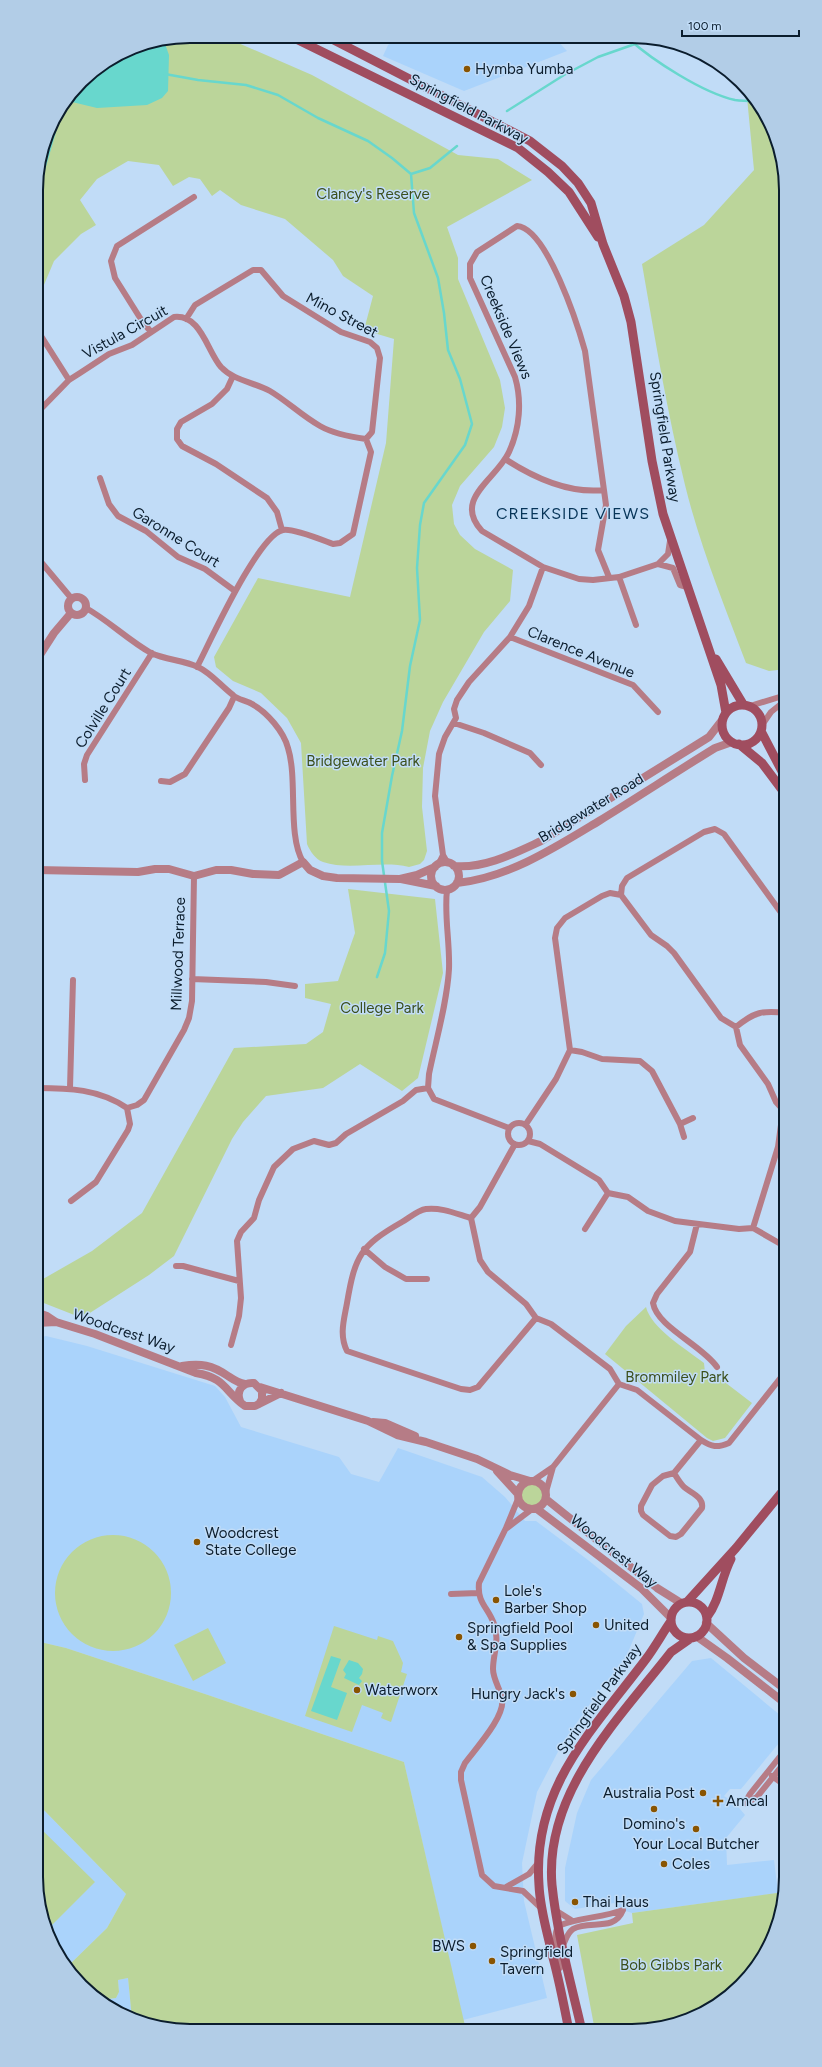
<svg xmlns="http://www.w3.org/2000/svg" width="822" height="2067" font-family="Figtree,sans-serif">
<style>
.built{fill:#aad3fb}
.green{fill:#bbd59a}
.water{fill:#68d7cd}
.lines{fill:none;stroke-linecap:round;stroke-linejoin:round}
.stream{stroke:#68d7cd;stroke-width:2.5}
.minor{stroke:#b67c86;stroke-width:6}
.tertiary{stroke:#b67c86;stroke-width:8}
.secondary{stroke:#a04d5f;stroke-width:9}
.poi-dot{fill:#895401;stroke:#c1dcf7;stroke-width:1.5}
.labels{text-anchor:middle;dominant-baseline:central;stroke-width:3;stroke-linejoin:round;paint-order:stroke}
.poi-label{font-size:15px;fill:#0b1d2d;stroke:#c1dcf7;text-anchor:start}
.street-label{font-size:15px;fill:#0b1d2d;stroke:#c1dcf7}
.park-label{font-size:15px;fill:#3b4f1c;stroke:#c1dcf7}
.neighbourhood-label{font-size:16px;letter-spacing:1px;fill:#073559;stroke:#c1dcf7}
.rim{fill:none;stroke:#0b1d2d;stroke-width:2}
</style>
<rect width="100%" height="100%" fill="#c1dcf7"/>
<!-- built -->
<path class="built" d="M398,37L555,38L567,51L464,91L383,56L388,45Z
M46,1336L87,1346L215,1386L225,1397L241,1427L339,1457L351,1474L379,1482L398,1448L482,1477L505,1497L525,1521H536L588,1560L642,1604L644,1614L626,1657L597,1694L562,1744L537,1792L522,1863L524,1901L547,1998L463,2020L404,1762L208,1695L66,1648L36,1641V1338Z
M711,1658L786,1720L784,1737L741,1789H730L724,1796L735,1803L745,1815L726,1838L727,1865L774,1860L778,1893L632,1913L623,1910L614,1903L575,1909L565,1901V1868L577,1813L591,1780L692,1661Z
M36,1802L126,1894L107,1928L67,1967L57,1954L41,1916L36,1877Z
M128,1978L132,2019L122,2015L100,2000L116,1998L119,1992L118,1980Z"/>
<!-- green -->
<path class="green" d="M190,36H222L312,75L458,155L498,159L532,180L447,227L458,258V279L500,380L505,408L502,427L494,447L460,486L452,505L454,524L460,535L475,549L513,570L510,601L484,632L443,702L430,731L423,768L422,807L427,851L424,860L420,864L409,867C382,860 349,871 323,862C315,859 310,851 307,844L301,743L287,718L261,693L233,681L216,667L214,657L258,578L350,597L386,443L394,339L364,330L373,296L343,276L333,260L285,219L241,205L220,190L212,196L200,179L189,177L173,186L159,165L128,161L97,179L80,200L96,225L81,234L54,261L36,304V180L52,122L88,74L131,48Z
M746,87L765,113L781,151L786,190V669L769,671L746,663C724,605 700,546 685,485C667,412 655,338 642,264L704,225L754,170Z
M348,889L435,899L443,973L418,1078L402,1091L360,1064L323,1088L266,1096L243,1122L232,1139L174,1256L149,1275L82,1318L36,1300V1283L92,1251L142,1213L234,1048L306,1044L323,1032L331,1004L305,998V984L338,981L355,933Z
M646,1307C651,1328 686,1349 704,1363L705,1373L714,1379L722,1380L752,1403L725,1438L713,1441L707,1438L605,1354L626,1326Z
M521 1495a11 11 0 1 1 22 0a11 11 0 1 1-22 0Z
M55 1593a58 58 0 1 1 116 0a58 58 0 1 1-116 0Z
M334,1626L377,1640L378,1636L393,1641L403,1663L401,1672L407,1674L391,1722L381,1718L383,1713L362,1705L352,1732L305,1716Z
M208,1628L226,1663L193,1681L174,1645Z
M36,1641L66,1648L208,1695L404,1762L466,2030L160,2028L132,2019L128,1978L118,1980L119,1992L116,1998L100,2000L81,1986L67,1967L107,1928L126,1894L36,1802Z
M36,1824L95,1882L47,1930C33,1897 36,1859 36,1824Z
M784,1892L774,1936L748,1978L709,2010L671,2026L632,2031H595L577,1935L633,1923L632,1913Z"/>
<!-- water -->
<path class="water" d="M164,41L169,55L168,91L162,98L147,105L97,108L68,101L88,74L131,48Z
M331,1656L341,1659L331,1687L347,1693L337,1720L311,1711Z
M349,1660L358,1663L363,1669L362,1674L359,1678L362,1681L359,1685L344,1678L346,1674L343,1670Z"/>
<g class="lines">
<!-- stream -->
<path class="stream" d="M629,39C652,60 703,93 735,100C742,101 749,101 756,101
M165,74L198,80L246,85L278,95L318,118L368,141L392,158L411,174L430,168L457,146
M507,111L564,75L598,57L635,44
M36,197L59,117L70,102
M377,977L385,953L389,911L382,861V833L392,776L402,731L410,666L420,620L417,568L420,525L424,503L465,445L472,424L460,379L448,350L444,313L438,278L414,213L411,174"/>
<!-- minor -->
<path class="minor" d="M186,319L195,305L253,270H261L283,296L341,332L370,342L377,348L380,358L372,432L366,439
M36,328L69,380
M151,332L142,321L115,278L111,261L117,246L194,197
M233,376L227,389L212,404L181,422L177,429V439L182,446L216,464L267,498L277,512L282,530
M36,414L69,380L80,373L109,354L132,345L174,317C201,314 207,351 221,367C234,381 254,382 270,391C287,401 302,416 320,426C334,434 351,437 366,439L371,452L353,534L340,543L333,544C322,540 293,528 283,530C258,535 210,642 197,667
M505,459C534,478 568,494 604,490
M100,478L109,504L118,516L146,531L178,557L205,569L235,591
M36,556L72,599
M658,564L668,554L670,541
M609,577L598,550L606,505L585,351C578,326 547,228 517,226L477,252L470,264V278L515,377C522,401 520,428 509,452C497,479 452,499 482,531L543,567L579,579L593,580L619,577L658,564L673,568L680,585L687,587
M619,577L636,625
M86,608C109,621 128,640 151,653C166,660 183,660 198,667C211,673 221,686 233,695C238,700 246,700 252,704C267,712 284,732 288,748C298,780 287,835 303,862
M510,637L529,606L543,567
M750,706L786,695
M454,723L484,733L530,753L541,765
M762,725L771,712L786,700
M85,780L84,764L87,755L152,653
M161,781L170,782L185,774L229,708L234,697
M447,862L443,855L435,796L439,754L445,737L456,718L454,709L457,700L469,682L510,637L633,685L658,712
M439,863L443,855
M447,890C444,916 450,942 449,969C447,1003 436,1040 429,1074L428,1088L434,1099L509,1128
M621,895L622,886L627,878L704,832L715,829L724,834L782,914
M192,979L266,982L295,986
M736,1027C754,1012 763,1010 786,1013
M570,1050L582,1052L602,1059L640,1061L652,1071L680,1124
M36,1088C69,1088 99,1089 127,1108L137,1105L144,1100L184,1030L189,1018L192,1001L194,876
M70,1088L73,980
M508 1134a11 11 0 1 1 22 0a11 11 0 1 1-22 0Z
M526,1124L556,1079L570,1050L555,938L557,928L565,918L602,896L610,893L621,895L651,935L667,946L674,953L721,1018L736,1027L740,1045L768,1084L776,1102L785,1112L781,1125L778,1147L753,1228
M684,1137L680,1124L693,1118
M528,1141L540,1144L599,1180L608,1193L628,1197L648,1211L675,1221L739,1229L753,1228L786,1247
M515,1144L480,1207L471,1218L480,1260L488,1272L526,1304L536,1318L551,1324L610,1369L619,1384
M71,1201L96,1182L128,1130L130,1124L127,1108
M471,1218C457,1214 441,1207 426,1209C418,1210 409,1218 402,1222C360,1246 355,1256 347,1303C344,1320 339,1335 347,1351L461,1389L470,1390L478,1387L536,1318
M697,1224L690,1252L657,1294L653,1303C657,1327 702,1345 717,1367
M585,1229L608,1193
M364,1249L385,1267L406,1279H427
M176,1266H183L239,1281
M231,1345L239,1316L241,1298L237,1241L241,1232L254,1218L259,1200L274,1167L293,1149L314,1141L329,1145L336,1143L346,1134L403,1101L416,1090L428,1088
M619,1384L637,1390L701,1440C712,1447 717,1448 729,1443L786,1371
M674,1473C677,1478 680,1483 684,1487C691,1493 704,1497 702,1508L681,1534L676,1537L670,1536L643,1515L641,1511V1506L652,1485L663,1476L674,1473L701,1440
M534,1480L553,1467L619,1384
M546,1492L553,1467
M518,1499L506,1528L479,1583C477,1603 488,1607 494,1624C500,1640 493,1654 493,1669C493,1679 500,1689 502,1698C506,1716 476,1748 465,1763L461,1772V1780L482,1875L494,1886L523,1891L541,1908
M507,1528L532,1509
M451,1594L478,1593
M784,1763L786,1780
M772,1776L786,1786
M745,1803L750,1794L786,1749
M746,1803L757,1797L786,1761
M506,1887L529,1874L539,1862
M555,1910L571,1920
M563,1945C566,1940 567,1933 573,1929C589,1919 614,1933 623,1910
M560,1968C557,1954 552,1940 558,1926C579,1917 602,1918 623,1910"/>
<!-- tertiary -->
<path class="tertiary" d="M68 606a9 9 0 1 1 18 0a9 9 0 1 1-18 0Z
M36,661L54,633L71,613
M431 876a14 14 0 1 1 28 0a14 14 0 1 1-28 0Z
M454,866C484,869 515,853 541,841L693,747L709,737L723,719
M36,870L138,872L155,869H169L194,876L216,870H231L253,874L279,875L303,862L310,870L323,876L337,878L400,879L417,875L435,867
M401,879L436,886
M457,883C508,878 556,847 599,821C638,797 676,772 715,748L732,742
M36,1312L47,1316L56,1322L95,1334L196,1373C226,1378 224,1391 245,1406H255L281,1393
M36,1323L56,1322
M182,1366C201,1363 212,1365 228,1376C234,1380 238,1383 245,1384
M260,1387L368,1421L397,1435L426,1442L477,1459L510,1475L530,1481
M240,1401C236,1391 242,1382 254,1383L262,1391V1399L259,1404
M373,1422L385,1423L415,1436
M497,1471L518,1494
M518 1495a14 14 0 1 1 28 0a14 14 0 1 1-28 0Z
M546,1499L657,1588L681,1603
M537,1509L641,1588L671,1618
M706,1623L744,1658L786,1690
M696,1636L727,1658L786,1704"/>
<!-- secondary -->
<path class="secondary" d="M292,37L518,148L548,172L569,192L598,237
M328,37L530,141L562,166L578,183L591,203L603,244L624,296L631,322L652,461L663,514L721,685L726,713
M716,659L743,704
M722 725a20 20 0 1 1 40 0a20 20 0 1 1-40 0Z
M761,731L786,779
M739,744L762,763L786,795
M687,1602L736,1548L786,1487
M671 1620a18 18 0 1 1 36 0a18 18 0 1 1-36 0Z
M707,1617C720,1600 721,1578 731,1559
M569,2031C564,2005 559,1979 552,1954C547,1931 540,1909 539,1885C532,1788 592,1731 646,1659C655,1647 662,1634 671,1621
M582,2031C571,1983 557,1934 552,1885C544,1792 619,1719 671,1652L691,1638"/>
</g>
<!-- markers -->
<g class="poi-dot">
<circle cx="467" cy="69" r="4"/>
<circle cx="197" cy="1542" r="4"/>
<circle cx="496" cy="1600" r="4"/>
<circle cx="596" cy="1625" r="4"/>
<circle cx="459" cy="1637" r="4"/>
<circle cx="357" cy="1690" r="4"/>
<circle cx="573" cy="1694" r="4"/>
<circle cx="703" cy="1793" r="4"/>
<path d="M716 1795h4v4h4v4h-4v4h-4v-4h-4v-4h4z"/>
<circle cx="654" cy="1809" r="4"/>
<circle cx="696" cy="1829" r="4"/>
<circle cx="664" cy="1864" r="4"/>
<circle cx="575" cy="1902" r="4"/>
<circle cx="473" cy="1946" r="4"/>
<circle cx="492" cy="1961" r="4"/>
</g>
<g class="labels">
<!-- poi labels -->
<g class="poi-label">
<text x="475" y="69">Hymba Yumba</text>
<text x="205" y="1533">Woodcrest<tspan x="205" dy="17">State College</tspan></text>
<text x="504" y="1591">Lole's<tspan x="504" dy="17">Barber Shop</tspan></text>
<text x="604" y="1625">United</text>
<text x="467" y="1628">Springfield Pool<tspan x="467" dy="17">&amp; Spa Supplies</tspan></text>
<text x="365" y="1690">Waterworx</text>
<text x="565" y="1694" text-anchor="end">Hungry Jack's</text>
<text x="695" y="1793" text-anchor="end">Australia Post</text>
<text x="726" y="1801">Amcal</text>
<text x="654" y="1824" text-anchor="middle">Domino's</text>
<text x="696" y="1844" text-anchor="middle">Your Local Butcher</text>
<text x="672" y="1864">Coles</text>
<text x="583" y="1902">Thai Haus</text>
<text x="465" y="1946" text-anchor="end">BWS</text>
<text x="500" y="1952">Springfield<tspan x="500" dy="17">Tavern</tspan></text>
</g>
<!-- street labels -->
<g class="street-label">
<text transform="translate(469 109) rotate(28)">Springfield Parkway</text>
<text transform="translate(342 315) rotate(28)">Mino Street</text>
<text transform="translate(506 327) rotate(67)">Creekside Views</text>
<text transform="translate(125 332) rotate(-29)">Vistula Circuit</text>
<text transform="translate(665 437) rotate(81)">Springfield Parkway</text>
<text transform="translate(176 537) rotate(32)">Garonne Court</text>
<text transform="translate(581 652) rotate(22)">Clarence Avenue</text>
<text transform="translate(103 708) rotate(-58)">Colville Court</text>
<text transform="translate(591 808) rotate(-31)">Bridgewater Road</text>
<text transform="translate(178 954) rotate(-88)">Millwood Terrace</text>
<text transform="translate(124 1331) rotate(19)">Woodcrest Way</text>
<text transform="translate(614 1551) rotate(39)">Woodcrest Way</text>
<text transform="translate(599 1699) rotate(-54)">Springfield Parkway</text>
</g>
<!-- park labels -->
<g class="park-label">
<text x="373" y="194">Clancy's Reserve</text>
<text x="363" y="761">Bridgewater Park</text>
<text x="382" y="1008">College Park</text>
<text x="677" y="1377">Brommiley Park</text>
<text x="671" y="1965">Bob Gibbs Park</text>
</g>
<!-- neighbourhood labels -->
<g class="neighbourhood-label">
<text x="573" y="513">CREEKSIDE VIEWS</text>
</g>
</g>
<!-- crop -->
<path d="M0 0H822V2067H0ZM190 43H632A147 147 0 0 1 779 190V1877A147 147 0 0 1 632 2024H190A147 147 0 0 1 43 1877V190A147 147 0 0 1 190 43Z" fill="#b2cde7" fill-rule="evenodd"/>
<path class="rim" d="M190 43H632A147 147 0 0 1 779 190V1877A147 147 0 0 1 632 2024H190A147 147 0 0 1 43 1877V190A147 147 0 0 1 190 43Z"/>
<!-- scale -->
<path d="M682 30v6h117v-6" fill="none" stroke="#0b1d2d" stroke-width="2"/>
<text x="688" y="30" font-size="12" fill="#0b1d2d" stroke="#c1dcf7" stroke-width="3" paint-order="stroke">100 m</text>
</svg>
